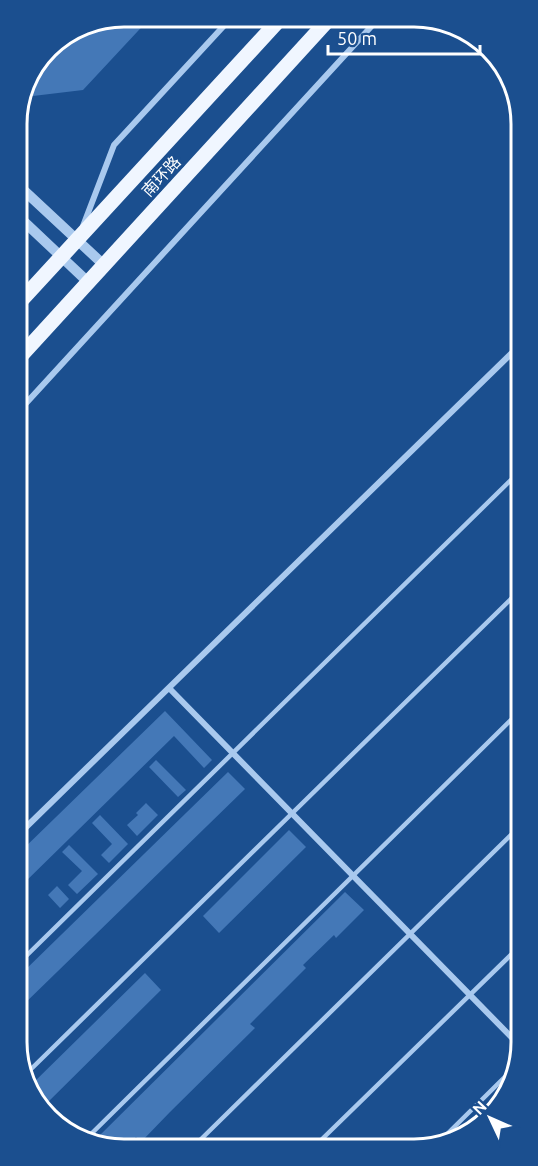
<svg xmlns="http://www.w3.org/2000/svg" width="538" height="1166" font-family="Ubuntu,'Noto Sans SC',sans-serif">
<style>
.building{fill:#4478b7}
.lines{fill:none;stroke-linecap:round;stroke-linejoin:round}
.service{stroke:#a9c9ee;stroke-width:4.5}
.minor{stroke:#a9c9ee;stroke-width:6}
.tertiary{stroke:#a9c9ee;stroke-width:10}
.primary{stroke:#f0f6ff;stroke-width:15}
.labels{text-anchor:middle;dominant-baseline:central;stroke-width:6;stroke-linejoin:round;paint-order:stroke}
.street-label{font-size:16px;fill:#fff;stroke:#1b4f8f}
.rim{fill:none;stroke:#fff;stroke-width:3}
</style>
<rect width="100%" height="100%" fill="#1b4f8f"/>
<!-- building -->
<path class="building" d="M124,17H151L83,90L33,96L24,88L27,77L53,43Z
M165,711L212,760L204,768L174,736L20,887L19,853Z
M156,760L186,790L178,797L149,767Z
M228,772L245,789L20,1008V975Z
M146,803L158,815L137,836L127,825L138,815L136,813Z
M100,815L128,844L109,863L101,855L112,844L92,823Z
M289,830L306,847L219,933L203,916Z
M69,845L98,874L77,894L68,885L82,871L62,852Z
M57,886L69,899L60,908L48,895Z
M345,892L364,910L336,938L334,935L303,965L306,968L250,1024L255,1028L170,1112L141,1142L136,1137L125,1147H103L93,1142Z
M20,935L28,944L20,952Z
M145,973L161,990L43,1107L30,1086Z"/>
<g class="lines">
<!-- service -->
<path class="service" d="M20,962L519,472
M24,1076L520,590
M86,1139L520,711
M315,1146L521,945
M435,1146L514,1068
M193,1147L520,826"/>
<!-- minor -->
<path class="minor" d="M83,226L114,145L232,17
M18,412L379,18
M169,688L521,1047
M19,834L519,346"/>
<!-- tertiary -->
<path class="tertiary" d="M17,184L104,265
M17,215L88,282"/>
<!-- primary -->
<path class="primary" d="M17,305L281,18
M18,359L330,18"/>
</g>
<g class="labels">
<!-- street labels -->
<g class="street-label">
<text transform="translate(161 176) rotate(-47)">南环路</text>
</g>
</g>
<!-- crop -->
<path d="M0 0H538V1166H0ZM124 27H414A97 97 0 0 1 511 124V1042A97 97 0 0 1 414 1139H124A97 97 0 0 1 27 1042V124A97 97 0 0 1 124 27Z" fill="#1b4f8f" fill-rule="evenodd"/>
<path class="rim" d="M124 27H414A97 97 0 0 1 511 124V1042A97 97 0 0 1 414 1139H124A97 97 0 0 1 27 1042V124A97 97 0 0 1 124 27Z"/>
<!-- north arrow -->
<g transform="translate(490 1118) rotate(314)" stroke="#1b4f8f" stroke-width="4.5" paint-order="stroke">
<path d="M0-4.5L10 22L0 15L-10 22Z" fill="#ffffff"/>
<text y="-9" font-size="16" font-weight="bold" text-anchor="middle" fill="#ffffff">N</text>
</g>
<!-- scale -->
<path d="M328 45v9h152v-9" fill="none" stroke="#ffffff" stroke-width="3"/>
<text x="337" y="45" font-size="18" fill="#ffffff" stroke="#1b4f8f" stroke-width="4.5" paint-order="stroke">50 m</text>
</svg>
